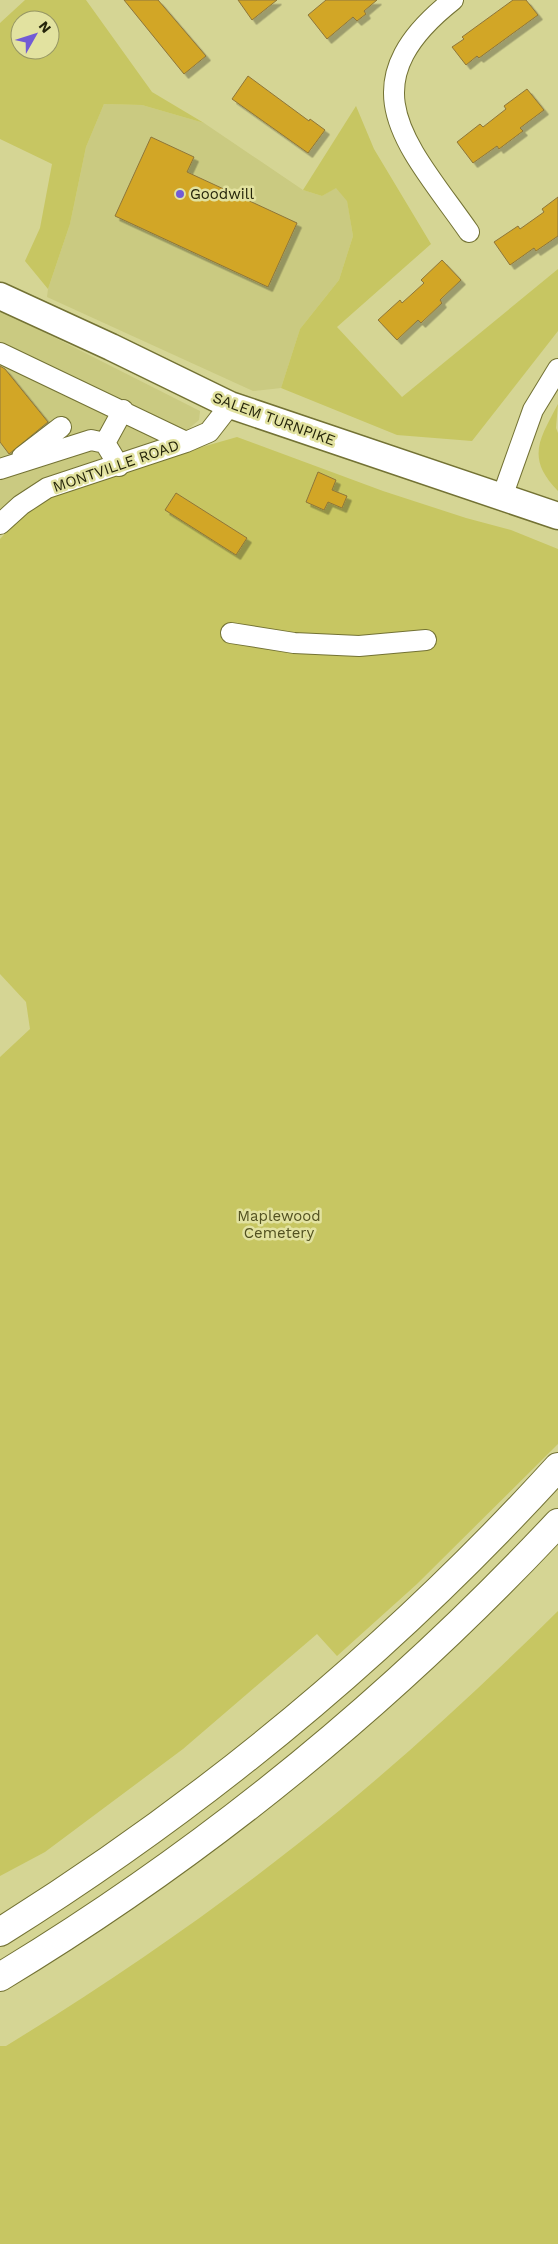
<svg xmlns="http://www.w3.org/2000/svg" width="558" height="2244" font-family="'Work Sans',sans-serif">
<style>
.built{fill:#caca81}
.green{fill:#c7c662;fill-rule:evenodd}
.building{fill:#d2a626;stroke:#8e763a;filter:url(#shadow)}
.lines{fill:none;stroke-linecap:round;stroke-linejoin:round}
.minor-casing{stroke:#737234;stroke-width:22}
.major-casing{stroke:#737234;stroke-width:29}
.highway-casing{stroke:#737234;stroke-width:30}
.minor{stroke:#fff;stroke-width:20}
.major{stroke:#fff;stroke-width:26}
.highway{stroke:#fff;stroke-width:28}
.poi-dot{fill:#725bd5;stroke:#e2e2a0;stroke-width:2}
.labels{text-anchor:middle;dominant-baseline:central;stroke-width:5;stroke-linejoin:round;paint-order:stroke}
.poi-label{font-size:15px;fill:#25250a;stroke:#e2e2a0;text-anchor:start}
.street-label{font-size:15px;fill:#25250a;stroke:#e2e2a0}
.park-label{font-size:15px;fill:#525120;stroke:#e2e2a0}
</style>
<defs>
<filter id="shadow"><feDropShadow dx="4.5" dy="4.5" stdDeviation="0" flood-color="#0004"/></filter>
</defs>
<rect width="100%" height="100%" fill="#d5d594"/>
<!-- built -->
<path class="built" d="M104,104L142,105L204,123L303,190L322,196L336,187L347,200L353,236L339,280L300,329L281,388L253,391L47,297L48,289L70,224L86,147Z
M0,310L200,411L199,420L186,431L0,512Z"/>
<!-- green -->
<path class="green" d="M25,0H86L152,92L204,123L142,105L104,104L86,147L70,224L48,289L25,261L40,228L52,164L0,139V23ZM20,20H50V50H20Z
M356,106L374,149L431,244L337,327L402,397L558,269V331L472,441L397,435L281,388L300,329L339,280L353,236L347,201L336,188L322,196L303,190Z
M558,404L556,428L558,433V491C526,458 539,440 558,404Z
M237,437L383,491L466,518L511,530L558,549V1444L417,1584L337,1656L317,1634L183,1749L45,1852L0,1876V1057L30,1029L26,1002L0,974V539L21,516L66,489L146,463Z
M558,1611V2244H0V2046H6C123,1974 234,1897 340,1810C416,1747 488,1680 558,1611Z"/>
<!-- building -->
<path class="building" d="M124,0H158L206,56L184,74Z
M238,0H277L252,20Z
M326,0H377L364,11L366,14L357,21L353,17L327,39L308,15Z
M513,0H526L538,15L479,58L477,56L466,65L452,47L464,39L462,37Z
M248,76L309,121L310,119L325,130L308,153L232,99Z
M527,89L544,110L520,128L523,131L499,149L497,146L473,163L457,142L480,124L483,127L506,109L504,106Z
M151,137L194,157L187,172L297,223L268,287L115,216Z
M558,197V236L536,251L534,248L510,265L494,242L518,226L520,229L544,212L542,209Z
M442,260L461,280L440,300L442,303L421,323L418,320L397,340L378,320L400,300L402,303L424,283L421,280Z
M0,366L5,369L48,422L9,454L0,442Z
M318,472L336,480L332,490L347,496L342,508L328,502L324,510L306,502Z
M176,493L247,538L236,555L165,510Z"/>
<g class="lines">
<defs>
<path id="minor" d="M453,0C344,86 408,145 469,232
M0,353L186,442
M105,443L123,410
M22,457L61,427
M0,469L91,440L105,443L119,466
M502,497L533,410L558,369
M0,524L21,505L47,488L186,442L209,432L230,405
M231,633L294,643L359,646L426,640"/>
<path id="major" d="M0,296L111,347L230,405L558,516"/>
<path id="highway" d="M0,1932C206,1803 394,1647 558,1467
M0,1977C205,1853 394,1698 558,1523"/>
</defs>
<!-- minor casing -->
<use href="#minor" class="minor-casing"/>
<!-- major casing -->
<use href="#major" class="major-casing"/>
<!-- highway casing -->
<use href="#highway" class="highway-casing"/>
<!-- minor -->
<use href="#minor" class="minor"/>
<!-- major -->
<use href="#major" class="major"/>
<!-- highway -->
<use href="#highway" class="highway"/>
</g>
<!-- markers -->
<circle class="poi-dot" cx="180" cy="194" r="5"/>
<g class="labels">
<!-- poi labels -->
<g class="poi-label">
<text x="190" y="194">Goodwill</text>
</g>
<!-- street labels -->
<g class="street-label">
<text transform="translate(274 419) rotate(20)">SALEM TURNPIKE</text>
<text transform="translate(116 466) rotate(-19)">MONTVILLE ROAD</text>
</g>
<!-- park labels -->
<g class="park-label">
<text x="279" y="1216">Maplewood<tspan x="279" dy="17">Cemetery</tspan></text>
</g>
</g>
<!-- north arrow -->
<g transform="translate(35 35) rotate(51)"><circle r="24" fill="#e2e2a0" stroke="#969664"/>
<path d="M0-4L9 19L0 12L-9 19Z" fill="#725bd5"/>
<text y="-8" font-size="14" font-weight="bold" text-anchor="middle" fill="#25250a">N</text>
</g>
</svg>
